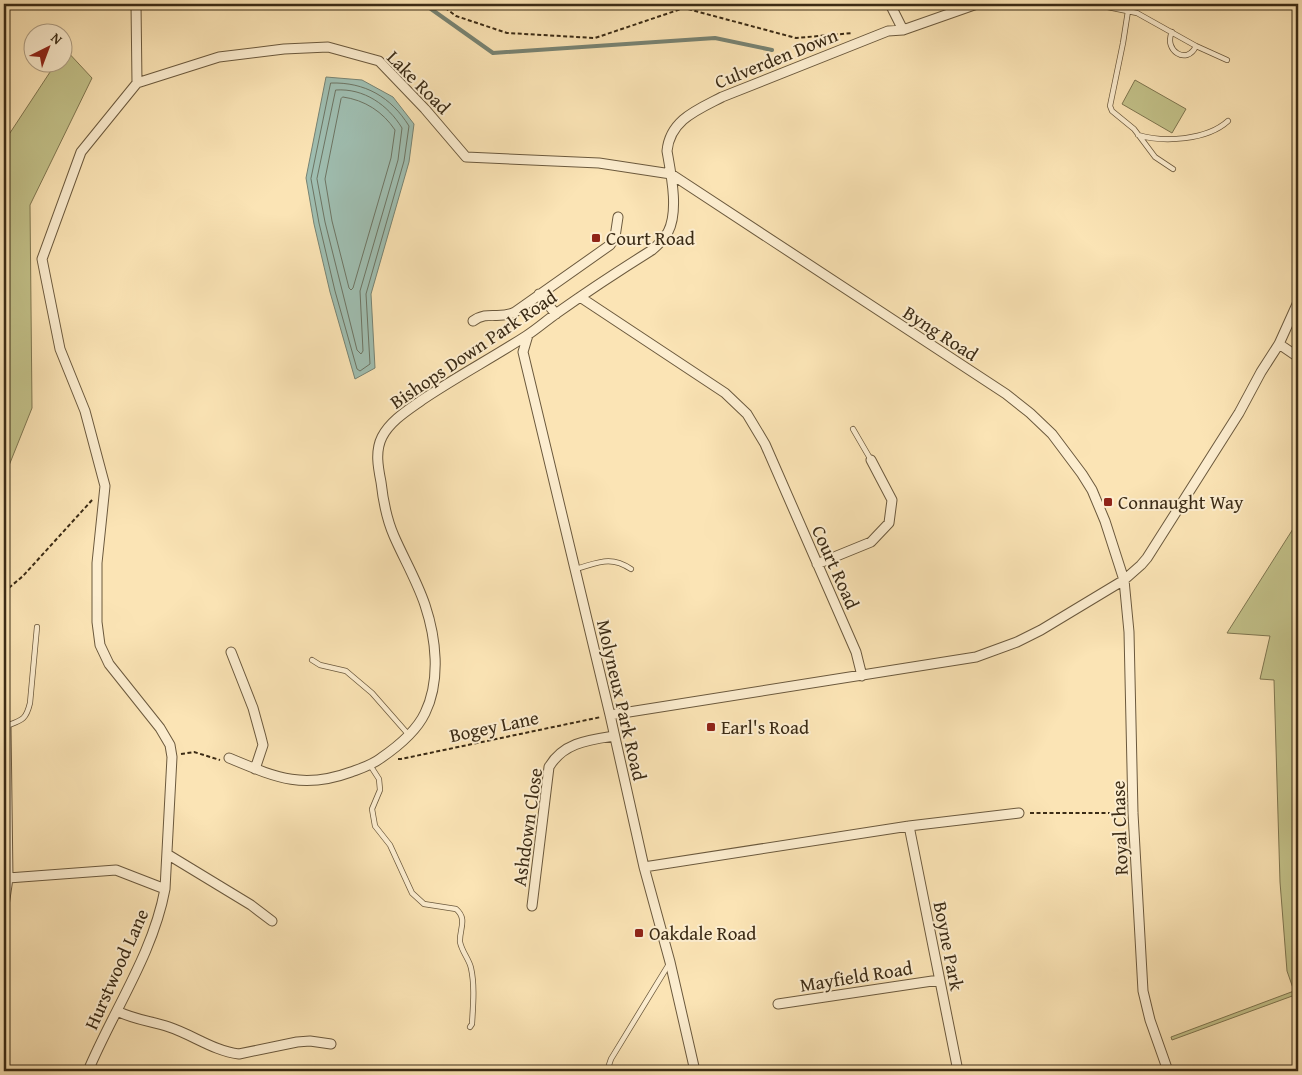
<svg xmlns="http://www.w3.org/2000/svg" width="1302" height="1075" font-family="'Gentium Book Plus',serif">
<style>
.green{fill:#c3c28a;stroke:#7f7650}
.water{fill:#9fbeb1;stroke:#778373}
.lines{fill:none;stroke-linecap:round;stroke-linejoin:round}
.shore{stroke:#6d7463;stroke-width:1}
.stream{stroke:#778373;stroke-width:4}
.service-casing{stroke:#6b593d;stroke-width:6}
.minor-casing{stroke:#6b593d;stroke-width:11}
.path{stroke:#3b2b15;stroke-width:2;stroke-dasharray:4 2.5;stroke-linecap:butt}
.service{stroke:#fcedcf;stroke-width:4.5}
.minor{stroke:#fcedcf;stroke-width:9}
.poi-dot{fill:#8f2418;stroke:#fcedcf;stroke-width:2}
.labels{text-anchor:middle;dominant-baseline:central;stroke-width:4;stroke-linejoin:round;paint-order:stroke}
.street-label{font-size:19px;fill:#3b2b15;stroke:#fcedcf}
.poi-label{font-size:19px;fill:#3b2b15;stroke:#fcedcf;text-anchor:start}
</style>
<rect width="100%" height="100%" fill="#fbe4b5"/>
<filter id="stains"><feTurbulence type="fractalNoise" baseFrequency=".004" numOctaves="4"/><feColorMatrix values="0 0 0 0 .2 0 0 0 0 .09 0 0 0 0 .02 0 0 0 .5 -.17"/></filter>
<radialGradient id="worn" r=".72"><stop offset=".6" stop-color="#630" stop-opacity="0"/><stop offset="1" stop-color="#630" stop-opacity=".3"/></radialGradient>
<!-- green -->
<path class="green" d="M65,49L92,78L30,205L32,408L4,478V142L56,63L62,62L63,52Z
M1135,80L1186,109L1172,133L1122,104Z
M1298,521V1002L1295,995L1172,1040L1171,1037L1294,991L1287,971L1280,882L1274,680L1260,679L1270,636L1227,633Z"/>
<!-- water -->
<path class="water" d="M326,77L362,80L393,97L414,124L409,162L371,294L375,368L355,379L330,292L314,224L306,178Z"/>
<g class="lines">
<!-- shore -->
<path class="shore" d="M331,83C365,82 391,97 409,126L404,161L366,294L370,364L360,371L357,369L335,291L319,223L311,179Z
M336,90C364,88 388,105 402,128L398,160L360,291L363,351L361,354L357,350L325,222L317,179Z
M343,97C365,100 383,112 395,130L391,158L353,288L351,290L349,288L332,221L325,179L341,99Z"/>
<!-- stream -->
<path class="stream" d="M424,4L493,53L715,38L772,50"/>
<defs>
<path id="service" d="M1093,4L1137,13L1196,46L1227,60
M1128,11L1123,43L1110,106L1112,111L1134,129L1155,157L1173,169
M1172,32C1163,50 1187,66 1196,46
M1138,135C1164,143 1207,140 1228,121
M853,429L871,460
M575,569C598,563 610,555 631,569
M312,660L320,665L346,671L372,693L408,734
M6,726C22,720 26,720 30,703L37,627
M370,765L379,779L380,790L372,809L375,826L390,845L412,893L424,904L456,909C468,919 459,930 460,942C462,952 469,959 471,968C475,986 473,1006 472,1024L470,1027
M607,1071L611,1059L669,964"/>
<path id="minor" d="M136,4L137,83
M890,4L903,30
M137,83L219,57L284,49L328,47L379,61L425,109L466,157L599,163L671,174L1006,394L1030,413L1052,434L1082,474L1092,490L1105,521L1124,580L1129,632L1133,813L1143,991L1150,1020L1168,1071
M539,294L556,314
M580,297L725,393L747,414L765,444L856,652L862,676
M473,321C488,310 499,320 515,312L610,245L615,237L618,217
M528,335L523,352L610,715L644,867L670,962L695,1071
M1279,344L1298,357
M817,564L871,542L889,523L892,500L871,460
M231,652L253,708L261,737L263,745L255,769
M610,715L976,657L1017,642L1041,630L1124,580L1141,565L1147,558L1239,413L1261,372L1279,344L1298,302
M6,726L8,878
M229,758C275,777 302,790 351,772C362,768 372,765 381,758C397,747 417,730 425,713C441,680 436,638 425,605C417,581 404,559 394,536C387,520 383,500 381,482C378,467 375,451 382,437C390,421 408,410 422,400C456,377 492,358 526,336C537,329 547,320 557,313C588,291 620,270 652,250C658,245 664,239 668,232C679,211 671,174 667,151C670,120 697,110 722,97L888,31L903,30L977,4
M909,826L958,1071
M167,854L251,905L272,921
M644,867L909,826L1019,813
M4,906L8,878L116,870L165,889
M532,906L549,767C563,743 588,740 614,736
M778,1004L939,980
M117,1011C135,1020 151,1021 169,1027C193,1035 214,1051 239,1054L297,1042L310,1041L331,1044
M88,1071C113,1011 153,954 165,889L172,757L170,745L160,728L109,664L100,645L97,622V563L105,486L85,411L60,349L42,259L81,152L137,83"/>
</defs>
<!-- service casing -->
<use href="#service" class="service-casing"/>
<!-- minor casing -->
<use href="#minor" class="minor-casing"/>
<!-- path -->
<path class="path" d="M440,4L456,16L507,33L595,38L684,8L796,38L853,33
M4,592L23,576L93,499
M181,754L194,752L220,760
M398,759H401L601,717
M1030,813H1123"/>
<!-- service -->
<use href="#service" class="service"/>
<!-- minor -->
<use href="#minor" class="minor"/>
</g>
<!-- markers -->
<g class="poi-dot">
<rect x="591" y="233" width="10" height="10" rx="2.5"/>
<rect x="1103" y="497" width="10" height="10" rx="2.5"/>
<rect x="706" y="722" width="10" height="10" rx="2.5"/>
<rect x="634" y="928" width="10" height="10" rx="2.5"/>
</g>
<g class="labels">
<!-- street labels -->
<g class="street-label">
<text transform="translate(776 58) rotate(-22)">Culverden Down</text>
<text transform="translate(419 82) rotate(45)">Lake Road</text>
<text transform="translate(941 333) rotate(33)">Byng Road</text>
<text transform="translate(473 349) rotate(-34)">Bishops Down Park Road</text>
<text transform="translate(836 567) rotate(66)">Court Road</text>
<text transform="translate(622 700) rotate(77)">Molyneux Park Road</text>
<text transform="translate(494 726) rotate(-12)">Bogey Lane</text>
<text transform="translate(527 827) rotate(-82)">Ashdown Close</text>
<text transform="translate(1119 828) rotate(-92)">Royal Chase</text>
<text transform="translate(949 946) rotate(79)">Boyne Park</text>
<text transform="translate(116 969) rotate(-66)">Hurstwood Lane</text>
<text transform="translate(856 976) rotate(-9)">Mayfield Road</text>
</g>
<!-- poi labels -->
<g class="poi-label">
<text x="606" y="238">Court Road</text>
<text x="1118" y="502">Connaught Way</text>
<text x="721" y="727">Earl's Road</text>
<text x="649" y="933">Oakdale Road</text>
</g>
</g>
<!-- margin -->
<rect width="1302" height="1075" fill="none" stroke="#fbe4b5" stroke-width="20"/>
<rect x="5" y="5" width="1292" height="1065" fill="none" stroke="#3b2b15" stroke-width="2.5"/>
<rect x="10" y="10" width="1282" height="1055" fill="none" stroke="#3b2b15"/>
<!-- north arrow -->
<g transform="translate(48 48) rotate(42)"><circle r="24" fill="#fcedcf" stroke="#af9f85"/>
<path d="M0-4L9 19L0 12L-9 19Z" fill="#8f2418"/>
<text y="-8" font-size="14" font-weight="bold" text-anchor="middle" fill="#3b2b15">N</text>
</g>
<rect width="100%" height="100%" filter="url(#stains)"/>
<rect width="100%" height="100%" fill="url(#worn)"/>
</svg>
